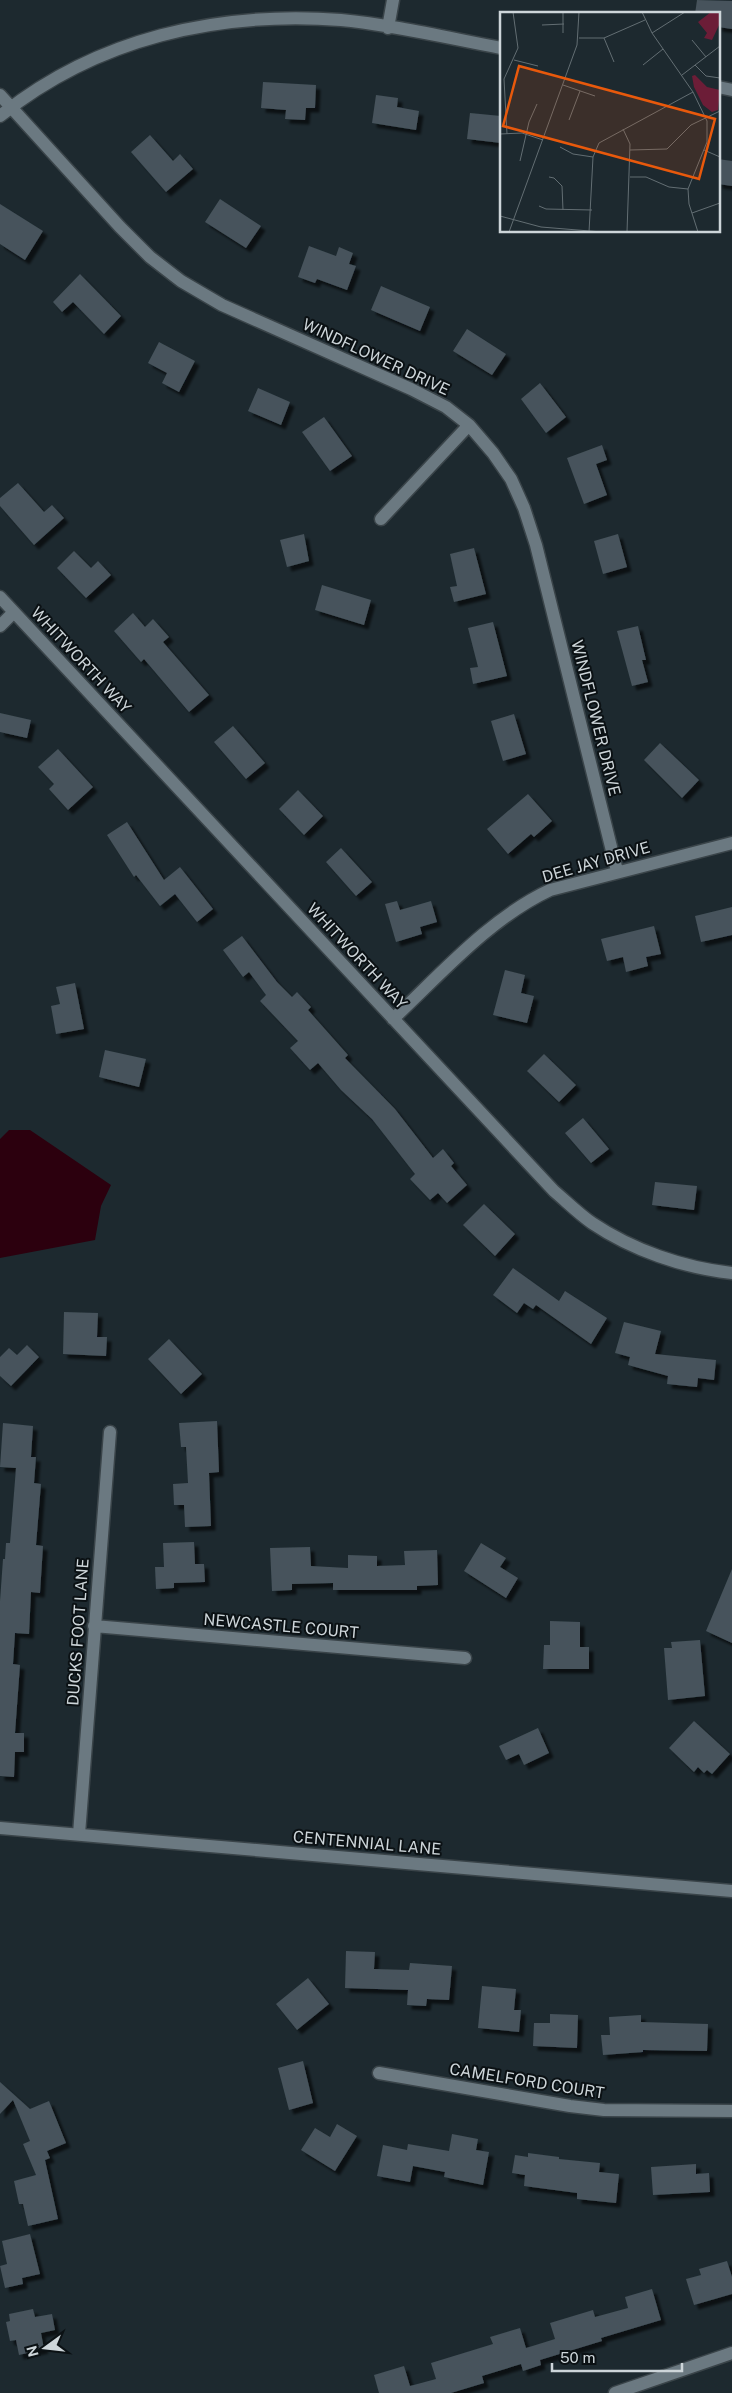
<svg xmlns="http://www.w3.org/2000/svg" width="732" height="2393" font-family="'Public Sans',sans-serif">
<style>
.water{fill:#2c000e}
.building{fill:#46535b;filter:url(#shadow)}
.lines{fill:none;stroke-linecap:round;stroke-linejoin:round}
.minor-casing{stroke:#3a4449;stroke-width:15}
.tertiary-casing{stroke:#3a4449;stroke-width:15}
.minor{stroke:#6b7981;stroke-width:12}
.tertiary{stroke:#6b7981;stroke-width:12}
.labels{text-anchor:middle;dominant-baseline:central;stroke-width:4;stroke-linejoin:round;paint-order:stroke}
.street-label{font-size:16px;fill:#cdd5d9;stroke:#0b1114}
.inset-road{fill:none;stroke:#636e73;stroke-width:1}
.view{fill:#e8590c;fill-opacity:0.15;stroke:#e8590c;stroke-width:2.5}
.inset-edge{fill:none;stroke:#cdd5d9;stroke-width:2.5}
</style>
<defs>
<filter id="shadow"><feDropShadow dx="4.5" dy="4.5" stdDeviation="1" flood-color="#0009"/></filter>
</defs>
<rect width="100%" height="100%" fill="#1d292f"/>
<!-- water -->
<path class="water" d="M9,1130H30L111,1185L101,1206L95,1240L0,1258V1139Z"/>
<!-- building -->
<path class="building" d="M697,0L732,1V29L718,27V14H695Z
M263,82L316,85L315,108H306L305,120L285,119L286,110L261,108Z
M376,95L398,98L397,107L419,111L416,130L372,123Z
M470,113L501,116V143L467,139Z
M150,135L173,161L180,154L193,169L166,192L131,152Z
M718,159L732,161V186L718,184Z
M220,199L261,226L246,248L205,222Z
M0,204L43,231L25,260L0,244Z
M309,246L336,256L339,247L353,253L349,264L356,266L347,290L317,279L315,283L298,277Z
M80,274L121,316L104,334L73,302L62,312L53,302Z
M381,286L430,307L420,331L371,310Z
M467,329L506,354L492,375L453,351Z
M159,342L195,361L179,392L162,383L167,373L148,363Z
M540,383L566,417L546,433L521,399Z
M258,388L290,402L281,425L248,411Z
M324,417L352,456L330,471L302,432Z
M602,445L607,460L596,464L607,495L584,504L567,458Z
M18,483L44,512L52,505L64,518L34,545L0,506V498Z
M304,534L309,561L287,567L280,540Z
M618,534L627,567L603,574L594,541Z
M474,548L486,594L454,602L450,587L457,586L450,554Z
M74,551L91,568L98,561L111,575L86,598L57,568Z
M322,585L371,600L364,625L315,610Z
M133,613L145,627L153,619L169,637L163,642L209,695L189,712L144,659L141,662L114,631Z
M493,622L507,676L473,684L470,668L478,667L468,628Z
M638,626L646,660H642L648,682L632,686L617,631Z
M0,713L31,720L27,738L0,732Z
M514,714L526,754L503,761L491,721Z
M233,726L265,763L246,779L214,742Z
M660,743L699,780L682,798L644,760Z
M58,749L93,787L68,810L49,789L54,784L38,767Z
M298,790L323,816L304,835L279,809Z
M528,794L552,821L534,837L531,834L508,854L487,829Z
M127,822L164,880L180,867L213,909L197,922L175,894L160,906L136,875L134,877L107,835Z
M341,848L372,882L356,896L326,862Z
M397,901L400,910L431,901L437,922L420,927L422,934L396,942L385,904Z
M732,907V935L701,942L695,916Z
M654,926L661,954L646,957L648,966L626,972L623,957L607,961L601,939Z
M242,936L277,982L292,997L297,992L311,1007L308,1010L348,1055L345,1058L395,1109L433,1158L443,1149L454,1163L451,1166L467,1185L447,1203L438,1193L430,1200L410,1179L415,1174L372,1119L341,1090L318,1063L310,1070L290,1048L298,1041L260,1001L266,995L249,972L243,977L223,950Z
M505,970L525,975L521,993L534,996L527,1023L493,1015Z
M75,983L84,1029L56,1034L51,1006L60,1004L56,987Z
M105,1050L146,1059L139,1087L99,1077Z
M544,1054L576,1085L559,1102L527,1071Z
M583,1118L609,1149L591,1163L565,1133Z
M655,1182L697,1186L694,1210L652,1205Z
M484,1204L515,1234L495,1256L463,1225Z
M513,1268L559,1301L565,1291L607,1318L591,1344L536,1305L533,1309L524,1303L517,1313L493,1295Z
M64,1312L98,1313L97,1337H107L106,1356L63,1354Z
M624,1322L661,1331L655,1354L716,1360L714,1380L698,1378L697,1387L667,1384L668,1376L628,1365L630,1357L615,1353Z
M169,1339L202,1374L181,1394L148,1359Z
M27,1345L39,1357L11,1386L0,1376V1357L9,1348L17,1355Z
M217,1421L219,1472L209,1473L211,1526L185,1527L184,1505H174L173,1484L188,1483L186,1447H181L179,1423Z
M3,1423L33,1426L31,1457H36L34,1483L41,1484L36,1545L43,1546L40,1593L31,1592L29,1634L15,1633L13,1664L20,1665L15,1733H24V1752H15L14,1777L0,1776V1601L3,1559H5L6,1543H10L16,1468L0,1467Z
M194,1542L195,1564H204L205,1582L174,1583V1588L156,1589L155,1567H164L163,1543Z
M481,1543L506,1558L500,1567L518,1578L506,1598L464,1571Z
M310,1547L311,1566L348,1568V1555L377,1556V1566L405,1565L404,1551L437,1550L438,1585L417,1586V1590H333V1583L292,1584V1590L272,1591L270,1548Z
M732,1569V1643L706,1631Z
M550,1621L580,1622V1647H589V1669H543L544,1645H550Z
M700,1640L705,1696L668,1700L664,1648H672L671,1642Z
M694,1721L730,1754L712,1774L707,1770L704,1773L698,1767L694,1772L669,1748Z
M538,1728L549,1753L524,1765L519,1754L506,1760L499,1746Z
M346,1951L375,1952L374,1969L409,1970L410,1963L452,1966L449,2000L427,1999L426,2006L407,2005L408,1990L345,1988Z
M308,1978L329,2004L297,2030L276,2004Z
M482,1986L516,1989L514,2010H521L519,2032L478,2028Z
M550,2014L578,2015L577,2048L533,2046L534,2023H550Z
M641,2015V2022L708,2024L707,2051L643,2050V2052L603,2055L601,2035H610L609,2017Z
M303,2061L313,2103L289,2110L278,2068Z
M0,2082L30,2109L49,2101L66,2143L47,2151L50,2158L45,2160L58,2219L28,2226L23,2204H19L14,2181L36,2175L23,2144L30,2141L13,2100L0,2114Z
M337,2124L357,2136L335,2171L301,2150L315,2128L330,2137Z
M452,2134L478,2139L476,2150L489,2152L483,2185L444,2177L445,2172L413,2166L410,2182L377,2176L383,2145L407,2150L408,2144L449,2151Z
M528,2153L559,2157V2159L600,2163L599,2172L619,2174L616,2203L577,2199V2193L524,2186L525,2175L512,2173L515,2155L528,2157Z
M696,2164V2174L709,2173L710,2192L653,2195L651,2167Z
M30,2234L40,2274L22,2278L23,2284L5,2288L0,2266L7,2264L2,2241Z
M727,2261L732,2277V2294L694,2305L686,2279L701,2275L699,2269Z
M652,2289L661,2320L601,2338L602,2341L540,2360L541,2365L523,2371L521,2364L482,2376L484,2383L451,2393H379L374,2375L404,2366L410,2386L436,2379L431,2363L493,2344L490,2337L520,2328L526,2348L555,2339L550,2323L593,2310L595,2317L628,2308L625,2297Z
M33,2309L35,2317L52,2314L55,2330L41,2333L44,2349L19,2355L16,2340L10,2341L6,2322L10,2321L9,2314Z"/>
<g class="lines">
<defs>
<path id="minor" d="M388,28L393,0
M718,87L732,90
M0,95L120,227L150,257L181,281L222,305L411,389L446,407L469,425L493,453L511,479L524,508L536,545L617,871
M0,116C97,38 218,11 341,20C394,25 448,38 501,48
M381,519L469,425
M0,597L554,1191C567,1202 579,1214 592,1223C632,1250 684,1268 732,1273
M0,626L14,612
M393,1019C441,974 490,918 550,890L732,843
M94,1626L465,1658
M79,1834L110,1432
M379,2073L570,2106L604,2110L732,2111
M615,2393L732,2353"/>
<path id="tertiary" d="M0,1828L732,1891"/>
</defs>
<!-- minor casing -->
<use href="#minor" class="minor-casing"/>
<!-- tertiary casing -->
<use href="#tertiary" class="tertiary-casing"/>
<!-- minor -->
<use href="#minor" class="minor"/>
<!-- tertiary -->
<use href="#tertiary" class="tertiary"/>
</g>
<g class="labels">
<!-- street labels -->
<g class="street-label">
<text transform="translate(376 357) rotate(25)">WINDFLOWER DRIVE</text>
<text transform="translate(81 660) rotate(47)">WHITWORTH WAY</text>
<text transform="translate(596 718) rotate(76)">WINDFLOWER DRIVE</text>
<text transform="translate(596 862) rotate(-16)">DEE JAY DRIVE</text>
<text transform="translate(357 956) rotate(47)">WHITWORTH WAY</text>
<text transform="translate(281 1626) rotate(5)">NEWCASTLE COURT</text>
<text transform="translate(78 1632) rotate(-86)">DUCKS FOOT LANE</text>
<text transform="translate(367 1843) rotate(5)">CENTENNIAL LANE</text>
<text transform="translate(527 2081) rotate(9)">CAMELFORD COURT</text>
</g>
</g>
<!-- overview -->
<g transform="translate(500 12)">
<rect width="220" height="220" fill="#1d292f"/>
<path d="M211,0H220V11L212,28L204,26L207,21L198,10ZM195,63L207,75L220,78L218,98L212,100L203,93L194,75L192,64Z" fill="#6c1d37"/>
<path class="inset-road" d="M63,0V21M142,0L152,21L193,80L207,109V130L188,177L189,192L198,220M42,13L64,12M152,21L185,0M79,26H104L145,8M104,26L114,50M192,28L206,45M14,48L38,54M143,53L163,37M195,53L206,64L220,66M182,63L220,34M63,73L95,84M69,108L80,79M123,117L130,132L127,220M0,122L22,121L43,128M7,122L4,67L18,36L13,0M60,135L73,142L93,145M130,138L167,137L191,113L220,99M204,138L220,145M20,149L29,110L37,92M49,165L54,166L62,174L63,198M130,165H146L169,175L188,177M39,194L46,197L92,198M192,201L220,191M0,204L41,215L102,220M9,220L77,33L79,0M89,220L93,145L99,131L193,80"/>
<path class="view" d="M19,54L215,107L199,167L3,114Z"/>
<rect width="220" height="220" class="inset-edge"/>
</g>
<!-- north arrow -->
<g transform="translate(45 2348) rotate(255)" stroke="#0b1114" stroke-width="4" paint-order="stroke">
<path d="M0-4L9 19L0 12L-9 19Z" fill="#cdd5d9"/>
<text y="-8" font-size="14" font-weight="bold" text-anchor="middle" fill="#cdd5d9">N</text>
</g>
<!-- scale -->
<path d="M552 2363v8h130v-8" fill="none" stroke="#cdd5d9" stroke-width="2.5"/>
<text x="560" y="2363" font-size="15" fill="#cdd5d9" stroke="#0b1114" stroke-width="4" paint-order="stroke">50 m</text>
</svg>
